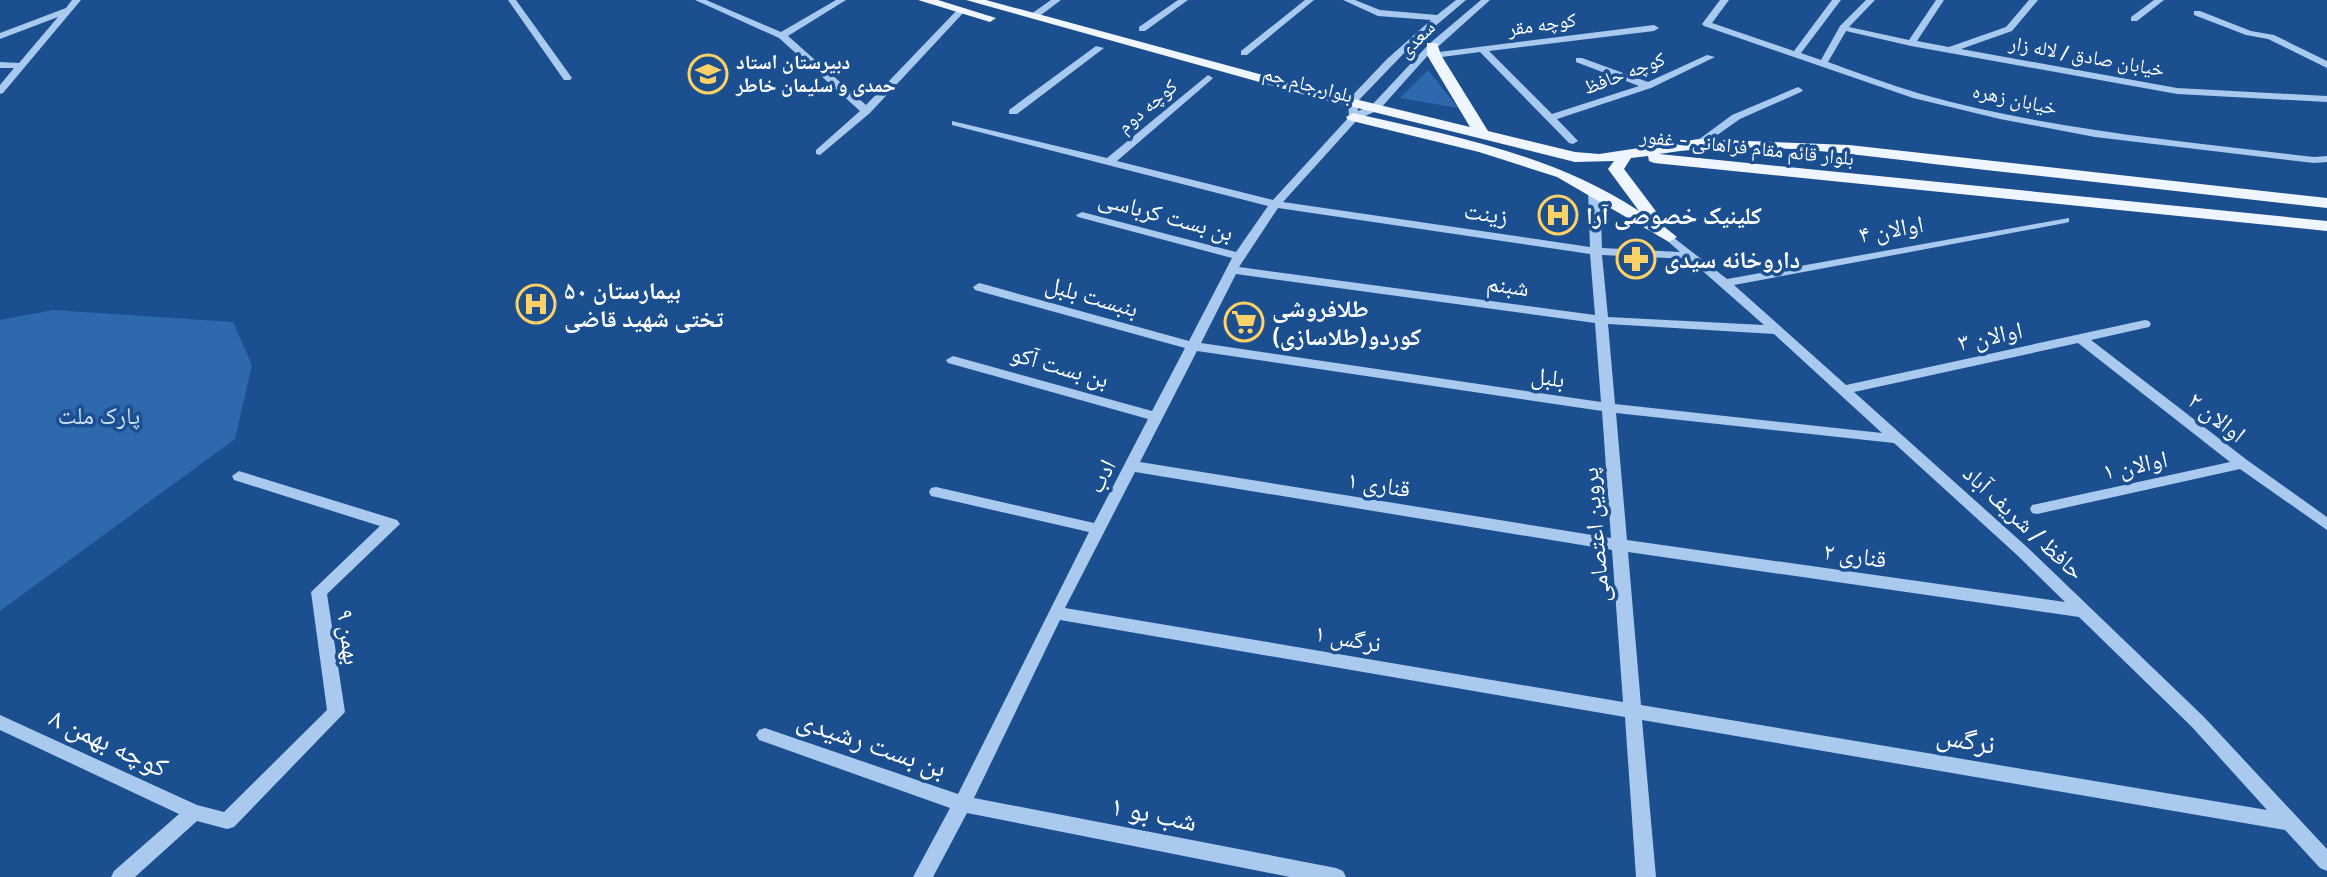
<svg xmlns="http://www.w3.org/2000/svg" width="2327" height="877" font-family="Cabin,'Noto Naskh Arabic',sans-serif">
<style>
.green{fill:#2e69ad}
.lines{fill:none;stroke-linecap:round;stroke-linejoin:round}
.minor{fill:#a9c9ee;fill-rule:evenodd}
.major{fill:#f0f6ff;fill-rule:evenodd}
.labels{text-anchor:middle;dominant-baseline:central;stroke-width:7;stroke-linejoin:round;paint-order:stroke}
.far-street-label{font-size:20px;fill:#fff;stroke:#1b4f8f}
.far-poi-label{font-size:20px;font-weight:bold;fill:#fff;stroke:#1b4f8f;text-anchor:start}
.street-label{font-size:24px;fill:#fff;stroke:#1b4f8f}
.poi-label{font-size:24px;font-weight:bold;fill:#fff;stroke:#1b4f8f;text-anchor:start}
.park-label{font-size:24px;fill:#cfe3fa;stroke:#1b4f8f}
.near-street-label{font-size:28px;fill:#fff;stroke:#1b4f8f}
</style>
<rect width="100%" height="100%" fill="#1b4f8f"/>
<!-- green -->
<path class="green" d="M1428,70L1458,108L1400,98Z
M53,310L233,322L252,365L235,439L0,611V320Z"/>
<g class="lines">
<!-- minor -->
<path class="minor" d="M72,0H81L3,93L0,94V85L14,68H0V62L19,63L58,17L0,39V33L66,8Z
M508,0H516L572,78L570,80H564Z
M695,0H706L781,32L836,0H846L788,36L866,105L958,9L965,11L870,113L820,155L816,154V150L860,111L779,38Z
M1051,0H1061L1037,18H1031V14Z
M1178,0H1188L1145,31H1139V27Z
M1305,0H1314L1247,55H1241V51Z
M1343,0H1355L1380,10L1437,15L1456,0H1466L1407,50L1357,102L1358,111L1371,106L1429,44L1481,0H1490L1431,53L1654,25L1659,28L1654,31L1489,51L1552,114L1639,86L1576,62V58H1582L1648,82L1707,55L1715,57L1651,88L1557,119L1578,141L1573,144L1569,143L1480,52L1434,58L1431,57L1430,53L1379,110L1358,119L1283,202L1590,247L1588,190L1594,187L1600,190L1602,248L1680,252L1663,237L1669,234L1727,279L2069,218V222L2065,223L1734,285L1846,385L2145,320L2149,321L2151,324L2149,327L2091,340L2247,460L2327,517V530L2240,469L2037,514L2032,513L2030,509L2032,505L2037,504L2230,462L2078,343L1854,392L2027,547L2204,717L2327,849V871L2320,868L2285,830L1642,720L1656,877H1636L1625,717L1060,620L974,798L1336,868L1343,871L1346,877H1290L967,813L933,877H913L950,808L759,740L756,735L759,730L765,728L958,794L1089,532L936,497L931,496L929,492L931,488L936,487L1094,523L1148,419L948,363L946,360L953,356L1152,411L1185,348L975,290L973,287L979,283L983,284L1189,341L1232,258L1078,217L1076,215L1082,212L1236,252L1268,206L952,125V121L1107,158L1208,75L1213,78L1211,80L1117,161L1273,200L1349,117L1348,100L1387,59L1431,20L1378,16ZM1278,208L1590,254L1595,315L1239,267ZM1602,255L1689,259L1764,325L1608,317ZM1236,274L1595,323L1601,402L1201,343ZM1608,324L1774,334L1882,433L1615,404ZM1197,351L1602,411L1611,538L1140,462ZM1616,413L1894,443L2017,555L2065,602L1627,540ZM1135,472L1612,550L1623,702L1065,608ZM1628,552L2079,617L2192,727L2267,810L1641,705Z
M1720,0H1729L1712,23L1794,51L1832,0H1841L1801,53L1821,60L1840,26L1866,0H1875L1849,27L1909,40L1936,0H1944L1917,41L1949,47L2006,27L2029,0H2038L2012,31L1961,49L2177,88L2327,96V102L2177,94L1911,46L1846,31L1828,62C1859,73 1890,85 1921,94C2049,130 2182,141 2314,157L2327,156V162L2314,163L2095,137L2000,119L1913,98L1704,26L1702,24Z
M2154,0H2164L2137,21H2131V17Z
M2194,11H2200L2251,31L2274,35L2327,61V68L2268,39L2246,35L2194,15Z
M1096,46L1104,48L1017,114H1009V110Z
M1798,87L1803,90L1801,92L1740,119L1703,145H1695L1694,143L1732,115Z
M239,471L397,520L400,524L327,594L345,712L234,827L227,829L197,821L135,877H111L114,871L179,814L0,730V715L197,805L224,812L327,710L311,592L380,526L234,480L232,476Z"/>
<!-- major -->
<path class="major" d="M918,0H938L996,18L990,22Z
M966,0H986L1326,92L1470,127L1427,55V43H1437L1441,55L1488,131L1575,152L1599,154L1699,139L1849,145L2327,198V208C2202,194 2076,180 1951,166C1855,155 1755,138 1659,154L2327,221V231L1654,163L1649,161L1648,156L1631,158L1624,169L1664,222L1662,225L1677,237L1669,242L1557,177L1479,152L1348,120L1346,117L1353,113C1453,136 1552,154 1639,211L1608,169L1614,161L1575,162L1317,98Z"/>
</g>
<!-- icons -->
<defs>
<symbol id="school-ring" viewBox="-11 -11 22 22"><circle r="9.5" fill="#1b4f8f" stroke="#ffd166" stroke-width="1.5"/><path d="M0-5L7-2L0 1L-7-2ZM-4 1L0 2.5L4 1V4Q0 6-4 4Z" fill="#ffd166"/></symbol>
<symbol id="hospital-ring" viewBox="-11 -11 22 22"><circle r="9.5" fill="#1b4f8f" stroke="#ffd166" stroke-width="1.5"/><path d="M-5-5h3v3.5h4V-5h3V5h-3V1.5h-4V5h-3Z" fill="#ffd166"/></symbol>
<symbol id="pharmacy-ring" viewBox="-11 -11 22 22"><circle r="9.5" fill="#1b4f8f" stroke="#ffd166" stroke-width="1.5"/><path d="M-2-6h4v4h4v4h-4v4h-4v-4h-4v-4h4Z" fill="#ffd166"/></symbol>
<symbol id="supermarket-ring" viewBox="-11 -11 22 22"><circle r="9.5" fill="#1b4f8f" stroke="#ffd166" stroke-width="1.5"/><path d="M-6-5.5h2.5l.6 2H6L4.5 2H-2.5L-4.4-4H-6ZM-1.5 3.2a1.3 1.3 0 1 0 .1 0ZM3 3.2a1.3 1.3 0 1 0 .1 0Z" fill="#ffd166"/></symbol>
</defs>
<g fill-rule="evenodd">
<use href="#school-ring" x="686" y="52" width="44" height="44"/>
<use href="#hospital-ring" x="1536" y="193" width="44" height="44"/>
<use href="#pharmacy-ring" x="1614" y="237" width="44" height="44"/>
<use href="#hospital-ring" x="514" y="282" width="44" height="44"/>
<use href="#supermarket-ring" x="1222" y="300" width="44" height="44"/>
</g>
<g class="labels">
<!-- far-street labels -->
<g class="far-street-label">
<text transform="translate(1542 24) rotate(-8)">کوچه مقر</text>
<text transform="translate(1416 39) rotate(-45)">سعدی</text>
<text transform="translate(2087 56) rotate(10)">خیابان صادق / لاله زار</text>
<text transform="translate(1624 73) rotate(-21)">کوچه حافظ</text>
<text transform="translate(1308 84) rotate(15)">بلوار جام جم</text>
<text transform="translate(2015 99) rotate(12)">خیابان زهره</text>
<text transform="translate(1147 106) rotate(-40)">کوچه دوم</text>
<text transform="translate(1747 147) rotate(6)">بلوار قائم مقام فراهانی - غفور</text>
</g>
<!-- far-poi labels -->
<g class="far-poi-label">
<text x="736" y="62">دبیرستان استاد<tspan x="736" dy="23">حمدی و سلیمان خاطر</tspan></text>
</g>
<!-- street labels -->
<g class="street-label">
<text transform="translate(1486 213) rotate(8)">زینت</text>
<text transform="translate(1166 215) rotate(15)">بن بست کرباسی</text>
<text transform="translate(1891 229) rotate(-10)">اوالان ۴</text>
<text transform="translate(1508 285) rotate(8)">شبنم</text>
<text transform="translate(1092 296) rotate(16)">بنبست بلبل</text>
<text transform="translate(1990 336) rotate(-12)">اوالان ۳</text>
<text transform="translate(1060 366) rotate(16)">بن بست آکو</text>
<text transform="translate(1548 377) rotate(8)">بلبل</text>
<text transform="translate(2217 417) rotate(38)">اوالان ۲</text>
<text transform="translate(2135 465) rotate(-12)">اوالان ۱</text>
<text transform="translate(1101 476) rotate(-63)">ادب</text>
<text transform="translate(1379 484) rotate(9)">قناری ۱</text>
<text transform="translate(2024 522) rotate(43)">حافظ / شریف آباد</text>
<text transform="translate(1595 535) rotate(-95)">پروین اعتصامی</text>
<text transform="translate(1855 555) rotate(8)">قناری ۲</text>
<text transform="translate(349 637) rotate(82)">بهمن ۹</text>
<text transform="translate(1348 638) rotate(10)">نرگس ۱</text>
</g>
<!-- poi labels -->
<g class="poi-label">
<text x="1586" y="215">کلینیک خصوصی آرا</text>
<text x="1664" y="259">داروخانه سیدی</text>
<text x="564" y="290">بیمارستان ۵۰<tspan x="564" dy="28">تختی شهید قاضی</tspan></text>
<text x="1272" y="308">طلافروشی<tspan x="1272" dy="28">کوردو(طلاسازی)</tspan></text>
</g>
<!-- park labels -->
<g class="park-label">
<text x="99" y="415">پارک ملت</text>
</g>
<!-- near-street labels -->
<g class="near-street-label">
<text transform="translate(1966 739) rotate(10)">نرگس</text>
<text transform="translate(109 742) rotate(25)">کوچه بهمن ۸</text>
<text transform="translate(872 743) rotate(19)">بن بست رشیدی</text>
<text transform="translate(1154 813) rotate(11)">شب بو ۱</text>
</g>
</g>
</svg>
